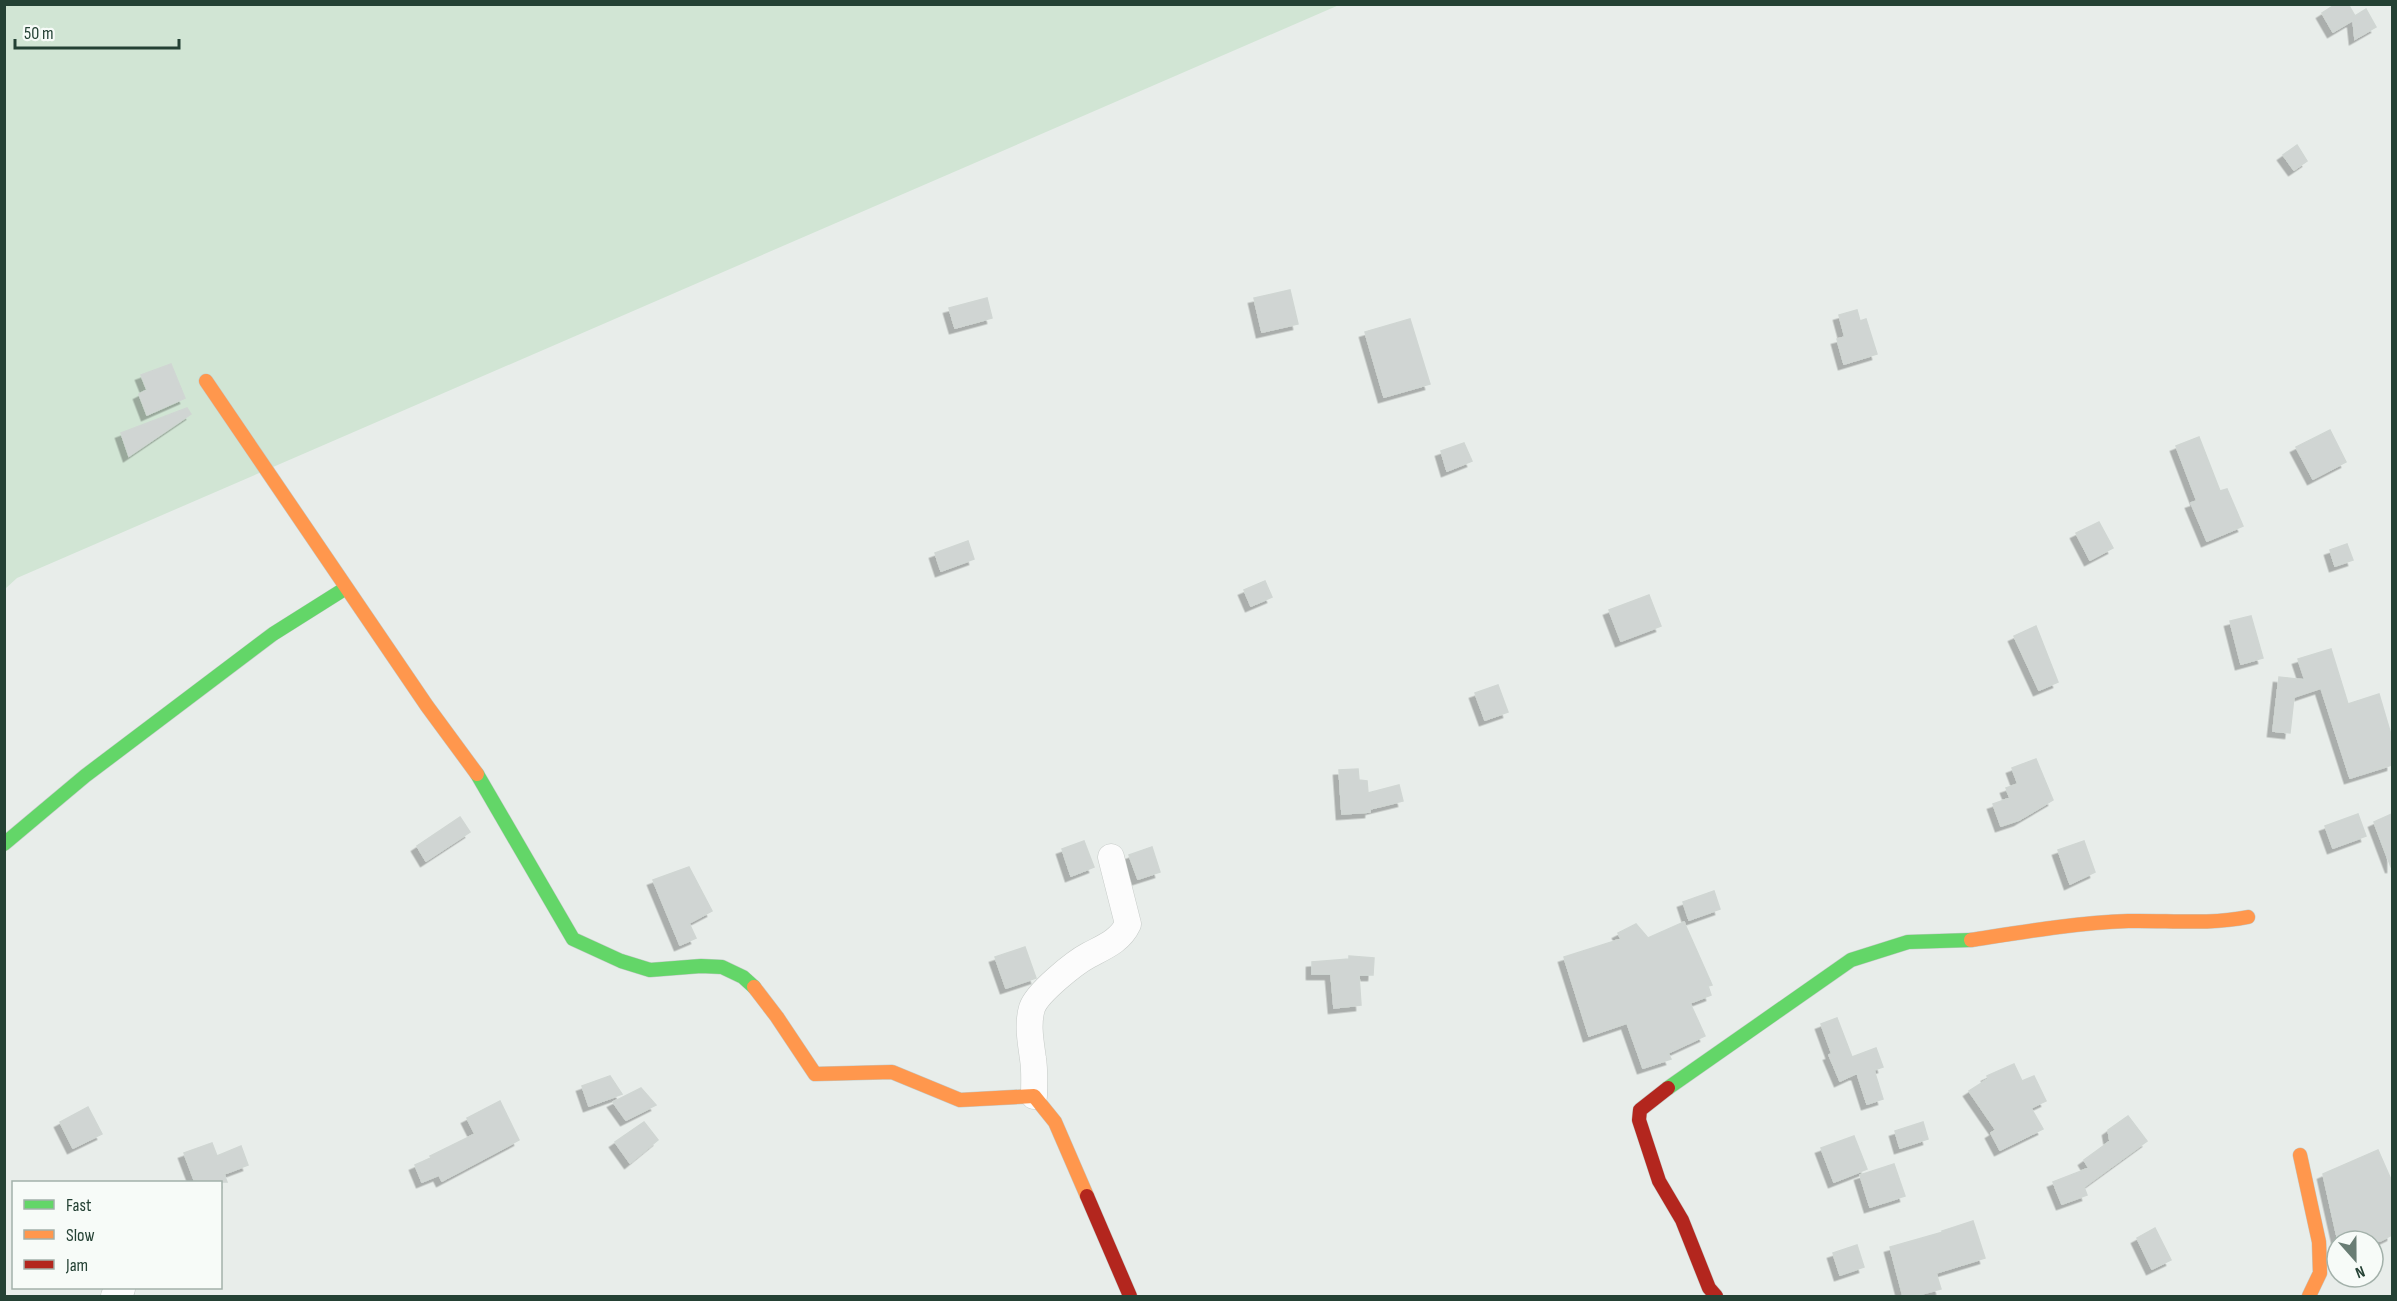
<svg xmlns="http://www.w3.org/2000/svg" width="2397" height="1301" font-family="'Sofia Sans Condensed',sans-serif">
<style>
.green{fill:#d1e5d4}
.building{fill:#d0d5d3;stroke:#d0d6d3;stroke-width:1.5;filter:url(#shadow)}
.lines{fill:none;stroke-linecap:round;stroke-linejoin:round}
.street-casing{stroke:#c5cac7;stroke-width:27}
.fast-casing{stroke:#c3cac7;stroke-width:15}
.slow-casing{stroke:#c3cac7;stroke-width:15}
.jam-casing{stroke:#c3cac7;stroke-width:15}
.street{stroke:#fcfcfc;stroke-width:26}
.fast{stroke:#63d668;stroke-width:14}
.slow{stroke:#ff974d;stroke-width:14}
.jam{stroke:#b3261e;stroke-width:14}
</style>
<defs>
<filter id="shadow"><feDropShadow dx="-5.5" dy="5.5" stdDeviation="0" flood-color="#0004"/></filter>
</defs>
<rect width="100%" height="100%" fill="#e8edea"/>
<!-- green -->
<path class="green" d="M5,5H1339L17,578L5,589Z"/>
<!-- building -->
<path class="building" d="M2336,4H2348L2355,16L2366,9L2376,27L2355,39L2353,20L2333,32L2322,13Z
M2297,145L2307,161L2294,170L2283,155Z
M1290,290L1298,324L1262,332L1254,298Z
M987,298L992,318L955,328L949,308Z
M1857,310L1860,321L1866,319L1877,354L1844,364L1837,339L1845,337L1839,315Z
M1410,319L1430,384L1384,397L1365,332Z
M171,364L185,398L147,415L139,394L147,390L141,375Z
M187,408L191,414L129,456L121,433Z
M2330,430L2346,462L2313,479L2296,447Z
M2199,437L2220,491L2227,489L2243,526L2207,541L2191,503L2197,501L2176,446Z
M1464,443L1472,461L1447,471L1441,451Z
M2099,522L2113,548L2090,560L2076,533Z
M968,541L974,559L941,571L935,553Z
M2347,544L2353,560L2335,566L2330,550Z
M1265,581L1272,597L1251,606L1244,590Z
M1649,595L1661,626L1621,641L1609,610Z
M2251,616L2263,658L2241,664L2230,621Z
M2036,626L2058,682L2039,690L2014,636Z
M2331,649L2348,704L2379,694L2392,738V765L2350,778L2321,688L2294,697L2290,733L2273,731L2279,677L2305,680L2298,659Z
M1498,685L1508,712L1485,720L1475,693Z
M2036,759L2053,800L2019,820L2001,826L1993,804L2010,798L2006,788L2018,784L2012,768Z
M1358,769L1359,780L1367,781L1368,793L1399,785L1403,801L1370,809V812L1342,814L1339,770Z
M2358,814L2366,836L2333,848L2325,826Z
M2392,814V867H2391L2374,822Z
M460,817L470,832L426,861L417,846Z
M1084,841L1094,867L1071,876L1062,849Z
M2084,841L2095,872L2070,884L2058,850Z
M1152,847L1160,872L1138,879L1129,855Z
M689,867L712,911L689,923L696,938L680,945L653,880Z
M1714,891L1720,909L1689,920L1683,902Z
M1684,922L1712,985L1708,986L1711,995L1690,1003L1705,1036L1668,1053L1671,1059L1643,1068L1627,1023L1589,1036L1564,957L1621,939L1618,933L1636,924L1648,938Z
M1025,947L1036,978L1006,988L995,957Z
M1349,956L1374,958L1373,975H1359L1361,1005L1334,1008L1331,974H1312V962L1349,959Z
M1837,1018L1852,1057L1876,1048L1883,1067L1874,1070L1883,1099L1867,1104L1857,1073L1840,1081L1829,1055L1832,1054L1821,1024Z
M2014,1064L2022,1081L2034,1076L2046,1101L2031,1108L2043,1129L2000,1150L1991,1133L1996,1130L1969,1091L1988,1079L1987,1076Z
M610,1076L622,1094L589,1106L582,1086Z
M641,1088L656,1105L626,1120L613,1102Z
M500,1101L519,1140L442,1181L439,1175L422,1182L415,1165L431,1158L430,1156L475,1134L467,1118Z
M88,1107L102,1134L73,1148L60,1122Z
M2128,1116L2147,1141L2084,1187L2087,1195L2062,1204L2053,1182L2089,1168L2084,1160L2110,1141L2108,1130Z
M644,1122L658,1140L630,1163L615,1142Z
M1923,1122L1928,1139L1900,1148L1895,1131Z
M1854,1136L1867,1169L1834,1182L1821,1148Z
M212,1143L217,1156L241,1146L248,1165L224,1174L227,1182H195L184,1153Z
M2378,1150L2392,1182V1235L2380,1241H2338L2323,1174Z
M1894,1164L1905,1196L1870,1207L1860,1175Z
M1973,1221L1985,1258L1936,1273L1941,1289L1914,1296H1903L1890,1247L1943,1232L1942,1231Z
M2155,1228L2171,1260L2152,1269L2137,1238Z
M1857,1245L1864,1267L1840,1275L1833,1253Z"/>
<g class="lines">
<defs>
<path id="street" d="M1034,1096C1034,1084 1035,1071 1033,1059C1031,1043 1027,1025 1032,1008C1037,993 1074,963 1089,955C1104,947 1120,941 1128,924L1111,857
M114,1296L122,1289"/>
<path id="fast" d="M477,774L573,939L621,961L650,970L701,966L722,967L743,977L754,987
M4,844L85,776L273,634L346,588
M1668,1088L1851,960L1908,942L1971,940"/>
<path id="slow" d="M206,381L427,706L477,774
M1971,940C2023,932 2075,923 2128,921C2168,920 2208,925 2248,917
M754,987L777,1017L815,1074L892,1072L960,1100L1034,1096L1055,1122L1087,1196
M2300,1155L2319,1242L2320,1273L2309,1296"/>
<path id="jam" d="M1668,1088L1640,1110L1639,1120L1659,1181L1682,1220L1709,1288L1716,1296
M1087,1196L1130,1296"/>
</defs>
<!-- street casing -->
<use href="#street" class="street-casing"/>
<!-- fast casing -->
<use href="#fast" class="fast-casing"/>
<!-- slow casing -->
<use href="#slow" class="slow-casing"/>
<!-- jam casing -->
<use href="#jam" class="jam-casing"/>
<!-- street -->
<use href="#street" class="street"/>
<!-- fast -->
<use href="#fast" class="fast"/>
<!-- slow -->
<use href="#slow" class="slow"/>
<!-- jam -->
<use href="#jam" class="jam"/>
</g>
<!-- border -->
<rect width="2397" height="1301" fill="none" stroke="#244134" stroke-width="12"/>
<!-- legend -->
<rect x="12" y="1181" width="210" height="108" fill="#f7fbf8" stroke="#a3b1aa" stroke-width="1.5"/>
<rect x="24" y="1200" width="30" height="9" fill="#63d668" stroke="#a3b1aa" stroke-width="1.5"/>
<text x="66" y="1211" font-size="18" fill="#244134">Fast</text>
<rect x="24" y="1230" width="30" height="9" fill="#ff974d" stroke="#a3b1aa" stroke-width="1.5"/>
<text x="66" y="1241" font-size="18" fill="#244134">Slow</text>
<rect x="24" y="1260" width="30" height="9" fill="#b3261e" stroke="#a3b1aa" stroke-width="1.5"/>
<text x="66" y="1271" font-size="18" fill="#244134">Jam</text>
<!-- north arrow -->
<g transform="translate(2355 1259) rotate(159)"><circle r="28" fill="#f7fbf8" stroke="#a3b1aa" stroke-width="1.5"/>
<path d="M0-4.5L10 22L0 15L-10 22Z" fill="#697d74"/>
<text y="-9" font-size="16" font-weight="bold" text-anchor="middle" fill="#244134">N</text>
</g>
<!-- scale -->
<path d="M15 39v9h164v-9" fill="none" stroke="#244134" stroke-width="3"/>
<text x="24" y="39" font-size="18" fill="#244134" stroke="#f7fbf8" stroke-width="4.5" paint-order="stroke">50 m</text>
</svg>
